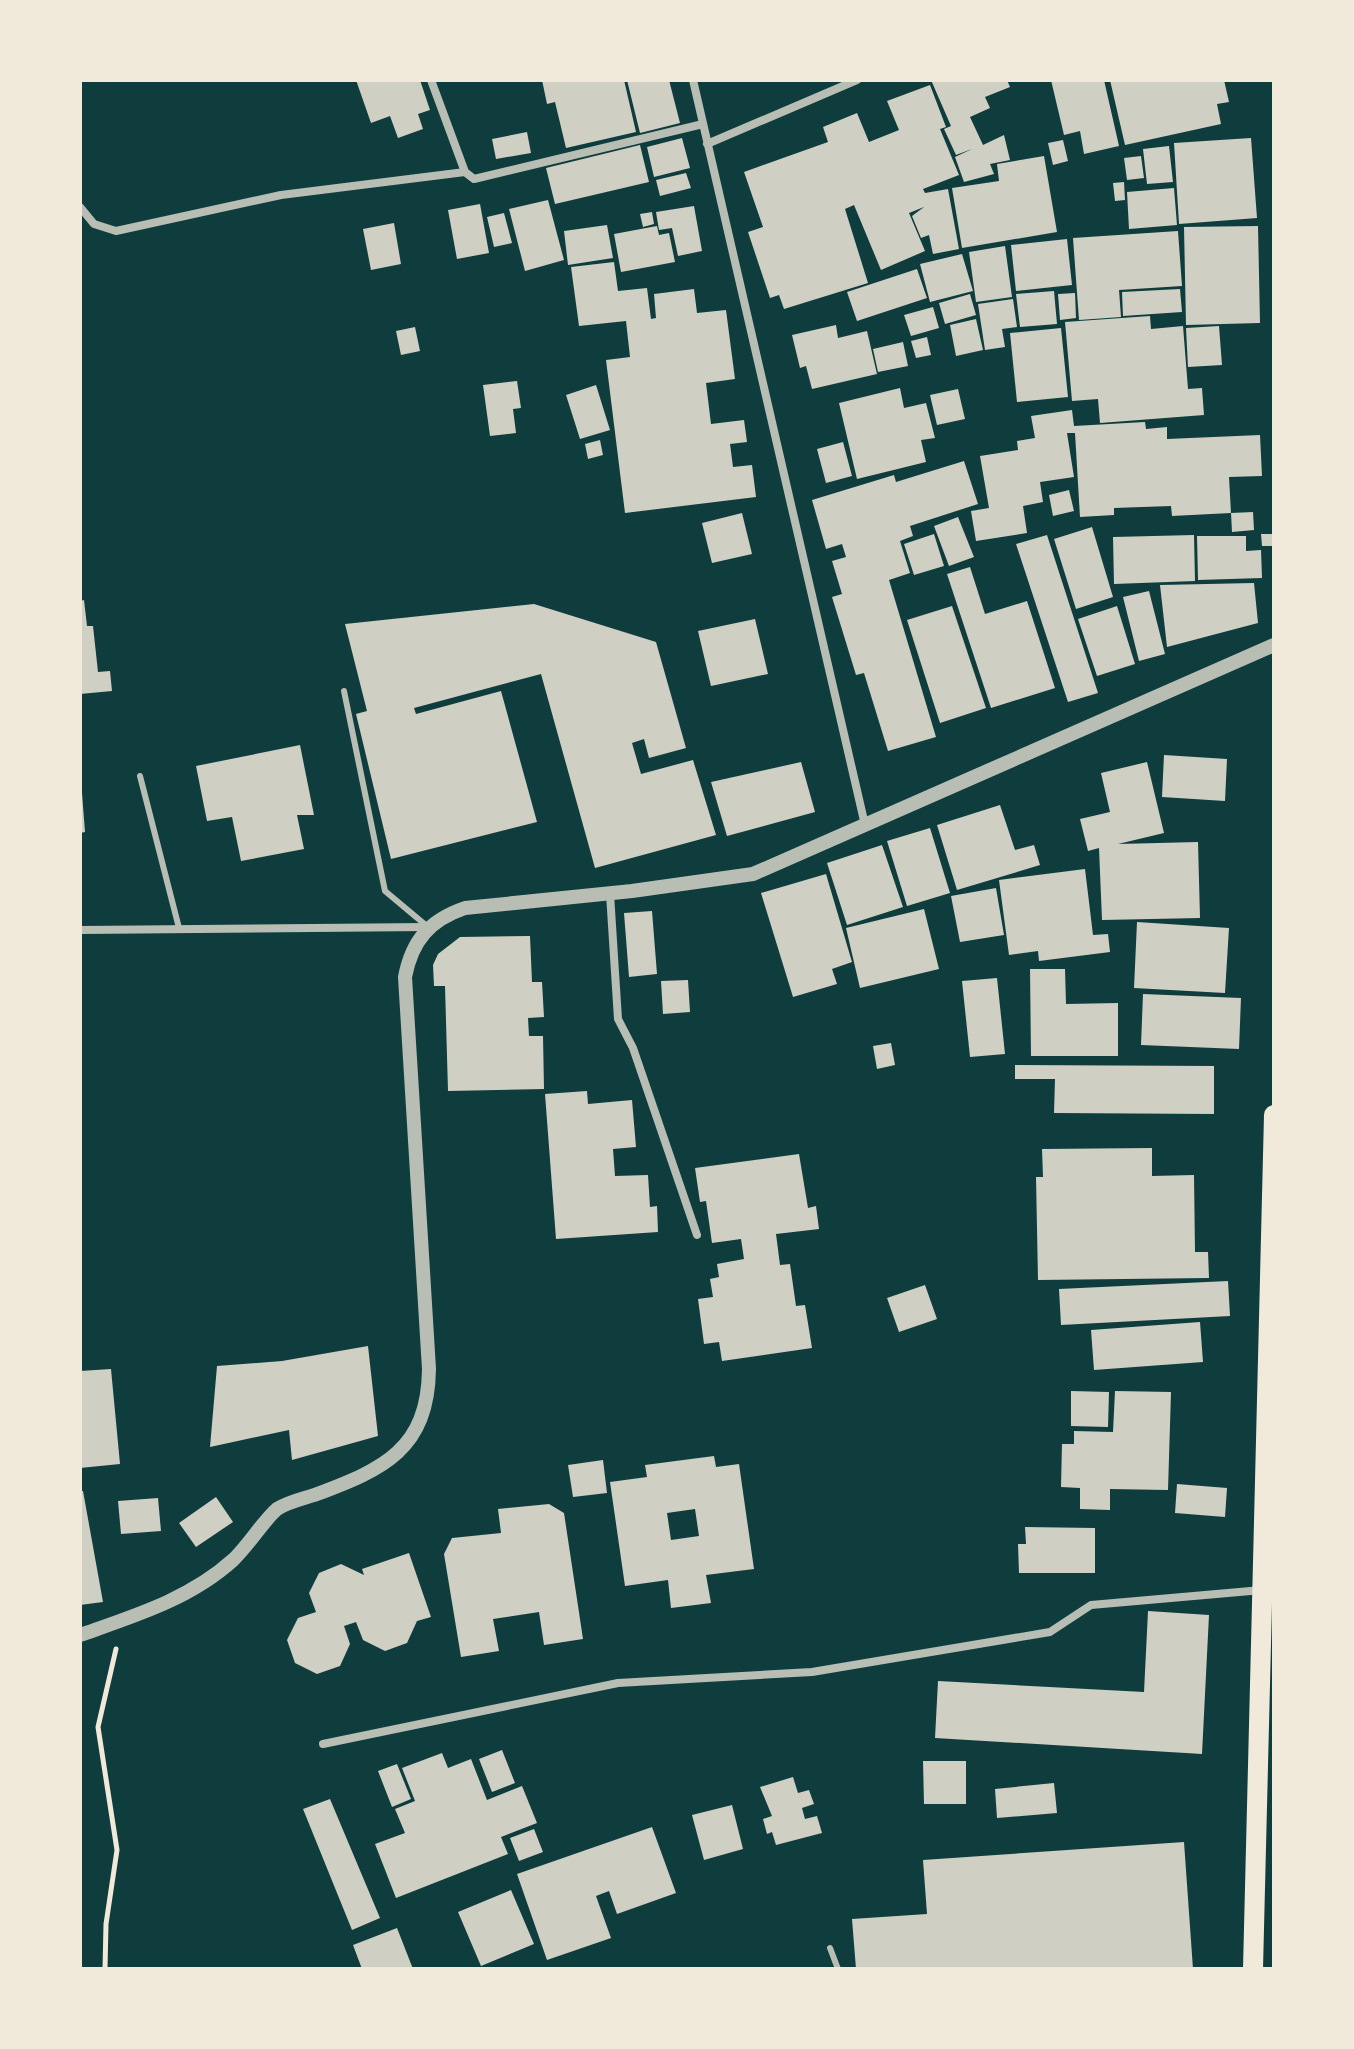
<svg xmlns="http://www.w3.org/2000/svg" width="1354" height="2049" font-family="'Roboto Serif',serif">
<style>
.building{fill:#cfcfc3;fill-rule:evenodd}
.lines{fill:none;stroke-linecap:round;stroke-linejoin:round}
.path{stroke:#f1e9da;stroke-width:5}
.service{stroke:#b8beb3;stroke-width:6}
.minor{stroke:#b8beb3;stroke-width:8}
.tertiary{stroke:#b8beb3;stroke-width:14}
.primary{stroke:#f1e9da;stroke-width:20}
</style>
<rect width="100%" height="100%" fill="#0f3d3e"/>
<!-- building -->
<path class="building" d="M356,80H420L430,110L418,114L423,129L398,138L390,116L371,123Z
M542,80H624L636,132L566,148L555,102L547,104Z
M627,80H669L680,123L640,133Z
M931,80H1007L1010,87L985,97L990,108L970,117L983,145L1004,135L1010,160L990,164L994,174L964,182L955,157L972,149L956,155L944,129L951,126Z
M1051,80H1104L1119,146L1084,154L1080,131L1064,135Z
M1110,80H1224L1229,102L1217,104L1221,124L1125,145Z
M930,85L946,127L940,129L959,175L923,189L925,193L948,189L959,249L933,254L929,235L921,238L912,216L924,207L909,213L925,251L881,270L854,205L845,209L868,283L784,309L779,295L770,298L748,232L763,227L744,172L828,142L823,127L857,113L869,142L899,130L887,101Z
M527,132L531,153L496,159L492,139Z
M682,138L690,168L654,177L647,147Z
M1251,138L1257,218L1179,224L1174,143Z
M1063,140L1068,161L1053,165L1048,143Z
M640,145L649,182L555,204L546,168Z
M1169,146L1173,182L1147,184L1143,149Z
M1044,156L1057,232L962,248L952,188L999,181L997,164Z
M1141,156L1144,178L1127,180L1124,158Z
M686,173L691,188L660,196L656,180Z
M1124,182L1125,200L1115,201L1113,183Z
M1174,188L1177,225L1129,229L1127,192Z
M548,200L564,260L525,271L509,209Z
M480,204L489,253L457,259L448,210Z
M694,206L702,251L678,256L672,228L659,230L656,212Z
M652,212L654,224L643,227L640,214Z
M504,213L512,243L494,247L487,217Z
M394,223L401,264L371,270L363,229Z
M607,225L613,258L568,265L564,231Z
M657,226L659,235L669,233L675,262L621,272L614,234Z
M1258,226L1260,323L1186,325L1184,227Z
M1178,231L1182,286L1119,290L1121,317L1079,320L1073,238Z
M1067,239L1072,285L1016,291L1011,245Z
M1005,246L1012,297L976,302L969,252Z
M962,254L973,291L930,302L920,264Z
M614,262L618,291L647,288L651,319L656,318L654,294L694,289L697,313L726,310L735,379L706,383L711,424L744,420L747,442L730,444L733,467L752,465L756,497L625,513L606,360L630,357L626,321L579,326L571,267Z
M917,269L927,298L857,321L847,292Z
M1180,289L1182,312L1123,316L1122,292Z
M1054,291L1057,324L1020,327L1016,294Z
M1075,293L1076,318L1060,320L1058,294Z
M970,294L976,315L945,324L939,303Z
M1013,299L1017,327L1002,329L1005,347L985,350L978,304Z
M933,307L939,328L911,336L904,315Z
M1150,316L1151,329L1183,326L1188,389L1202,388L1204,415L1100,423L1098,399L1072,401L1065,322Z
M976,319L983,350L956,356L950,325Z
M836,325L838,338L867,331L877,374L812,389L806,366L800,368L792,335Z
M1219,326L1222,365L1188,367L1186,328Z
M415,327L420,351L401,355L396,331Z
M1061,328L1068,397L1017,402L1010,333Z
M927,337L931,355L916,358L911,341Z
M903,342L908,366L878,372L873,349Z
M517,381L521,408L513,409L516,433L490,436L483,385Z
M596,385L610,430L580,439L566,395Z
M900,388L904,408L926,403L935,438L921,440L926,462L857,479L839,403Z
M958,389L965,419L937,425L930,395Z
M1072,410L1074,426L1145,422L1146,429L1167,427V439L1260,435L1262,476L1229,477L1231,513L1172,516L1171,506L1114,508V515L1080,517L1075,433H1067L1074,477L1040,482L1043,502L1023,506L1027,533L976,541L971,511L989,508L980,456L1018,450L1017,441L1035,438L1031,416Z
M600,440L603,455L588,459L585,444Z
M843,442L852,476L826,483L817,449Z
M964,461L978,504L910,526L913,536L900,541L910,573L889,580L936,737L888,751L864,673L856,675L832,597L842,594L832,561L846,557L842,544L826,549L812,500L894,475L896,482Z
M1069,490L1074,511L1053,516L1049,495Z
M1253,512L1254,530L1232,532L1231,513Z
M742,513L752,554L712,563L702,523Z
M958,517L974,557L949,566L934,526Z
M1092,527L1113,597L1076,609L1054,539Z
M934,534L944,566L914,575L904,544Z
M1261,534H1274V546H1262Z
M1047,535L1098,693L1068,702L1016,544Z
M1194,535L1195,581L1114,584L1113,537Z
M1197,536H1246V551L1261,550L1262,578L1198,580Z
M970,567L985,614L1027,601L1055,688L991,708L947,574Z
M1254,583L1258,623L1167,647L1160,585Z
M1149,591L1165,654L1139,661L1123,597Z
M84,600L87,626H93L98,672L110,671L112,691L80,694V601Z
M534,604L656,642L686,748L649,758L644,739L632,743L641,774L693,760L716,835L595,868L541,674L414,708L416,714L501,691L537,822L391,859L356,714L367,711L345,624Z
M952,606L986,708L940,723L907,620Z
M1117,606L1135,664L1097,676L1078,619Z
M755,619L768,674L711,686L698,631Z
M300,745L314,815H297L304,849L241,861L232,817L207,821L196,766Z
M1164,755L1227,759L1225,801L1162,797Z
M801,762L815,812L727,836L711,782Z
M1147,762L1164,833L1118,844L1198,842L1200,918L1102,920L1099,848L1088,851L1080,819L1110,812L1101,773Z
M80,793H82L85,832L80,833Z
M1000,805L1015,850L1034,845L1040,865L957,890L937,825Z
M930,828L950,893L907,906L887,841Z
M882,845L903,907L847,925L827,863Z
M1085,869L1093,935L1108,934L1110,952L1039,961L1038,951L1009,955L999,880Z
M826,874L852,962L832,969L837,984L793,997L761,893Z
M996,888L1004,935L960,942L951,896Z
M924,909L939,969L860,988L846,928Z
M652,911L657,974L629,977L624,913Z
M1137,922L1229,928L1225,993L1134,988Z
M530,936L532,982H542L544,1017L528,1018L529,1036H543L544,1089L448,1091L445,986H434L433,965L438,954L460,937Z
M1030,969H1065L1066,1004L1118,1003V1056H1031Z
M997,978L1005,1054L970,1057L962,981Z
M688,980L690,1012L663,1014L661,981Z
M1143,994L1241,998L1239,1049L1141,1045Z
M891,1043L895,1065L877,1069L873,1046Z
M1015,1065L1214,1066V1114L1054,1113L1055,1079H1015Z
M587,1091L588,1104L632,1100L636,1147L613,1149L615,1176L648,1175L650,1207L657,1206L658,1232L556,1239L545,1094Z
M1152,1148V1176L1194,1175L1195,1252H1208L1209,1278L1038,1280L1036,1177H1043L1042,1149Z
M799,1154L808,1208L816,1206L819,1229L776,1234L780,1265L790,1264L796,1306L805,1305L812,1348L722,1361L719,1342L704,1344L698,1299L713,1297L710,1279L719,1277L717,1264L744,1259L741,1239L712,1243L706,1201L700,1202L695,1168Z
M1228,1281L1230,1316L1061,1325L1059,1289Z
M925,1285L937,1319L899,1332L887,1298Z
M1200,1322L1203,1362L1094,1370L1091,1330Z
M368,1346L378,1436L292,1460L289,1430L210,1447L217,1366L282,1361Z
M111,1369L120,1464L80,1468V1371Z
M1071,1391L1109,1392L1108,1427L1071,1426Z
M1115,1391L1171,1392L1168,1490L1110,1489V1510L1080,1509V1488L1061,1487L1062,1444H1074V1431L1113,1432Z
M714,1456L716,1467L739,1464L754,1569L706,1575L711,1603L671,1608L668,1580L625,1586L610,1482L647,1477L645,1465ZM695,1509L699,1536L671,1540L667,1513Z
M603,1460L607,1493L573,1497L568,1465Z
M1177,1484L1227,1488L1225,1517L1175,1513Z
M80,1491H83L103,1602L80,1605Z
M216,1497L233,1522L196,1547L179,1523Z
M158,1498L161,1531L121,1534L118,1501Z
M549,1504L564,1513L583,1639L544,1645L539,1612L493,1619L499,1651L461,1657L444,1554L452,1538L501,1533L498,1509Z
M1025,1527L1095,1528V1573H1019L1018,1544H1026Z
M409,1553L431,1617L417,1621L407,1643L385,1651L363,1640L356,1622L344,1626L350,1644L340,1666L317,1674L295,1663L287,1640L298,1618L316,1612L309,1593L319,1573L341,1564L364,1575L362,1569Z
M1148,1611L1209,1615L1202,1754L935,1738L938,1681L1144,1692Z
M502,1750L515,1783L492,1792L479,1759Z
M442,1753L448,1768L471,1759L487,1800L522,1786L537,1823L501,1837L508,1854L396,1898L375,1844L405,1833L395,1809L415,1801L402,1768Z
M923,1761H966V1804H924Z
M397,1764L411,1799L392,1807L378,1771Z
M793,1777L798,1793L809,1790L814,1804L802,1808L805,1819L817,1816L822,1833L776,1845L772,1832L767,1834L763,1819L772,1816L760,1787Z
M1054,1783L1057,1813L997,1818L995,1789Z
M330,1799L380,1918L352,1930L303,1809Z
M732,1805L743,1849L704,1860L692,1815Z
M652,1827L676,1893L617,1914L609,1891L596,1896L611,1938L547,1960L517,1874Z
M534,1829L543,1852L519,1861L510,1838Z
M1184,1842L1193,1969H856L852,1919L927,1914L923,1860Z
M511,1890L534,1944L481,1966L458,1912Z
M397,1928L413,1969H362L353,1945Z"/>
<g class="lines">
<!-- path -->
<path class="path" d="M105,1969L106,1924L117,1850L98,1727L116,1649"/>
<!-- service -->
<path class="service" d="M344,691L385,891L428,927
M140,776L179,928
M830,1948L838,1969"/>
<!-- minor -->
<path class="minor" d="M431,80L465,172L474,179L703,124
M693,80L865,825
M707,144L857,80
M80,207L94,224L116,231L281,195L465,172
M610,894L618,1019L633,1048L697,1235
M80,930L428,927
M323,1744L618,1683L812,1672L1050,1632L1091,1605L1262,1590"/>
<!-- tertiary -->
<path class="tertiary" d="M80,1635C134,1616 190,1599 233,1560C248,1546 264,1520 277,1509C287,1502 306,1498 317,1494C384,1469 428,1449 429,1369L405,977C412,940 430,920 465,908L632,891L753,874L1274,645"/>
<!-- primary -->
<path class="primary" d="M1253,1969L1274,1115"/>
</g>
<!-- border -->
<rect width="1354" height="2049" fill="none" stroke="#f1e9da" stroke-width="164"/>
</svg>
